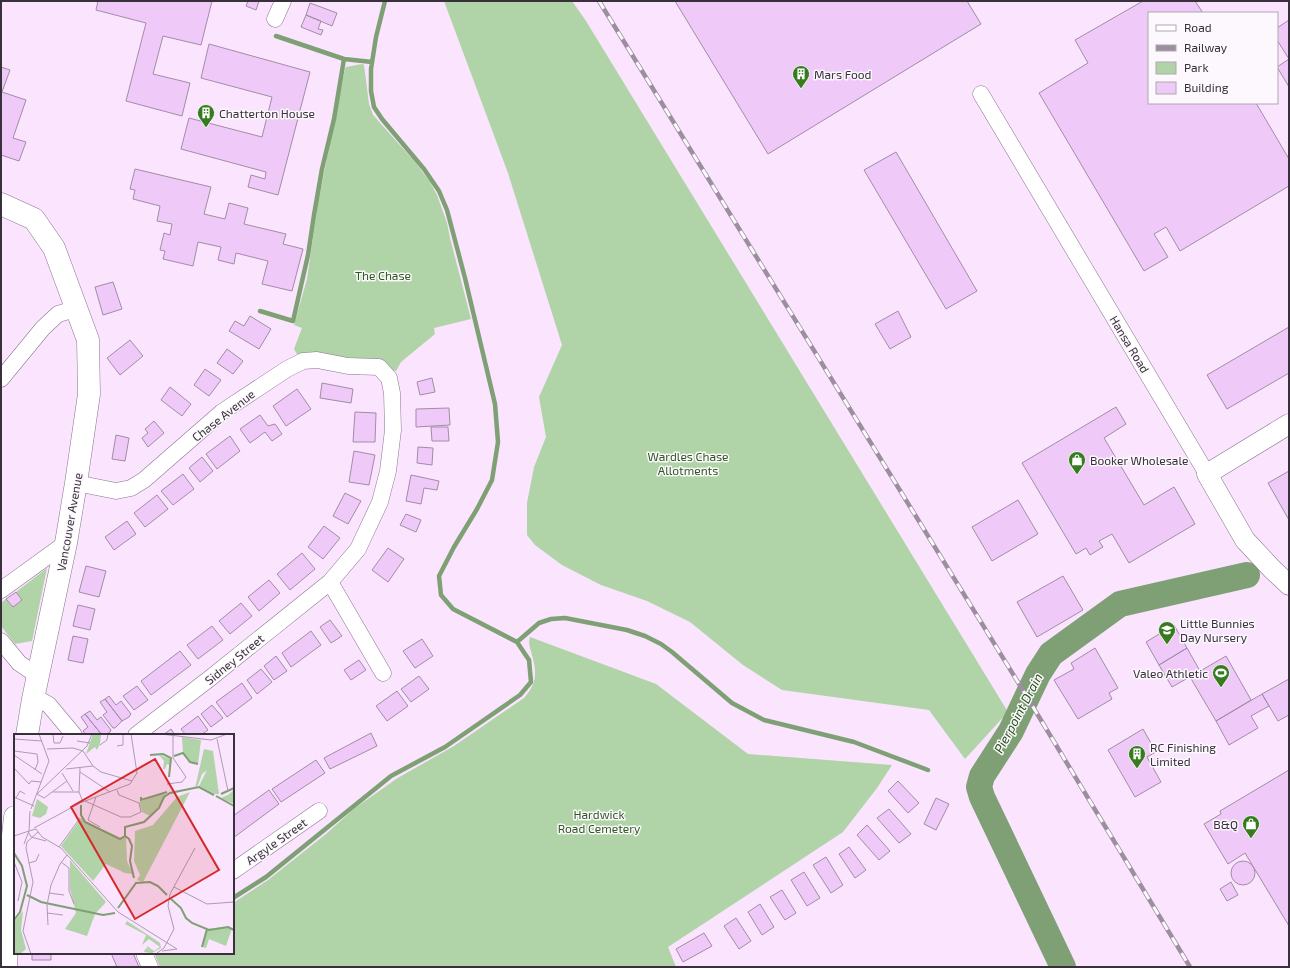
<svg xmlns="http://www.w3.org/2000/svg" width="1290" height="968" font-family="'Exo 2',sans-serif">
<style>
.green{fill:#b0d3a7}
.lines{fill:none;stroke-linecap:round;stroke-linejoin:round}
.stream{stroke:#7ea074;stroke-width:4.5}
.river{stroke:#7ea074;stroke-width:26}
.building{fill:#efc9f7;stroke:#a18da5}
.minor-casing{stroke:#89768d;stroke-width:17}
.tertiary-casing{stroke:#89768d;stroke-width:21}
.secondary-casing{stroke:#89768d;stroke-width:23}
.minor{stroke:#fff;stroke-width:16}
.tertiary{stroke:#fff;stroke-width:20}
.secondary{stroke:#fff;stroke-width:22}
.rail-casing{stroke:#9c8d9f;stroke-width:4.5}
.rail{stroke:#fcf8fd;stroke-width:3;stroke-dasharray:9;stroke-linecap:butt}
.labels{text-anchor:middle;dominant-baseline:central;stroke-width:3;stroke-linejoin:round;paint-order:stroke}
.poi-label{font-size:12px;fill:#38303a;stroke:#fcf8fd;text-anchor:start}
.park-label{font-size:12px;fill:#2c5a1e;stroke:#fcf8fd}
.street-label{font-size:12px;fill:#38303a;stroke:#fcf8fd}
.water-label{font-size:13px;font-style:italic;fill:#255316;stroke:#fcf8fd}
.inset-river{fill:none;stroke:#7ea074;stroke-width:2}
.inset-road{fill:none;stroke:#ac9cb0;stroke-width:1}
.view{fill:#d62828;fill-opacity:0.15;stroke:#d62828;stroke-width:2}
.inset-edge{fill:none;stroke:#38303a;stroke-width:2}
</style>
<rect width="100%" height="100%" fill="#fae4fe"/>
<!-- green -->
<path class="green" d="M444,1H572L586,21L1008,712L965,759L929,710L782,690L743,665L690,622L647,601L601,585L562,565L535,545L527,535V503L534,467L546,437L539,397L562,345L508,173Z
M362,64L364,65L369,104L373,115L415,162L430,182L437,195L447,223L450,238L471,319L434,328L435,334L401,362L396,371L388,369L299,358L294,349L302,328L294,325L307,279L318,203L345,69L346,67Z
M47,568L32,641L15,644L1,626V603L6,599L13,607L22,600L16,592Z
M530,637L656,684L748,754L892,765L877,788L843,832L668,947L676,967H160L154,953H233V903L268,880L326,834L355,808L385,787L396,779L454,746L524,698C537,683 537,673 532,655C530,647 528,644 530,637Z"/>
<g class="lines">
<!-- stream -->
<path class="stream" d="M385,1L376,37L371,69V91L374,107L382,119L424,169L439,191L447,210L465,278L495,404L498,442L492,480L477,509L454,547L439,576L441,595L453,609L517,642L539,623L551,619L565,618L627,630L645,636L661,644L672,652L732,703L764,720L854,742L928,770
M276,36L344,59L372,62
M260,311L293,321L308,255L314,215L322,169L334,119L344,59
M233,898L266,877L391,776L445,747L520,695L531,682L529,660L517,642"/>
<!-- river -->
<path class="river" d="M1063,967L982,797L979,787L982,776L1011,731L1038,674L1051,654L1120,604L1247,575"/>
</g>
<!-- building -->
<path class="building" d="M98,1H212L201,45L163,36L153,74L190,83L182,116L126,101L146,23L96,10Z
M248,1H259L256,10L246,6Z
M675,1H967L981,24L768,154Z
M1143,1H1195L1203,13H1149V103H1256L1289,159V186L1180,251L1166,227L1154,234L1168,257L1144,271L1039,93L1088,63L1075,40Z
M310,3L337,13L332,26L306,15Z
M306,15L321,21L318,29L323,30L321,35L301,27Z
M1289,20V87L1277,67L1289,59L1277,40V28Z
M209,44L310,72L278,195L248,187L251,175L265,179L266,172L181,149L189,118L262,137L272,97L201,78Z
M1,67L10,70L2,92L26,100L13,138L26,142L19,161L1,155Z
M896,152L977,291L946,309L864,170Z
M135,169L211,187L204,214L225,219L229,203L248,208L244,224L286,234L283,244L303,249L292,291L262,284L268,261L236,253L234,264L218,260L221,247L198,242L193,266L163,259L165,251L160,250L164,233L170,235L172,224L157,221L160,206L133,199L135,190L130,189Z
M113,282L122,309L103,315L95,287Z
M898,311L911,337L890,349L875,324Z
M250,316L271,329L259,349L229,331L235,321L244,326Z
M1289,327V373L1227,409L1207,375Z
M130,340L143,356L120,375L107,358Z
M227,349L243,361L233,374L217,363Z
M205,369L221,380L209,396L194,385Z
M432,378L435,392L420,395L417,382Z
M322,383L353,389L351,403L320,398Z
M170,387L191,404L182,416L161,400Z
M297,389L311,409L286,426L273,406Z
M1116,407L1126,424L1104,438L1144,505L1174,487L1195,524L1129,563L1112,534L1099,541L1103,547L1090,555L1086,548L1076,554L1022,463Z
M449,408L450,425L416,427V409Z
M355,412L376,413L375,442H353Z
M260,415L268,426L275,424L282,434L272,441L265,432L250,443L240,429Z
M154,421L164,433L148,447L142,438L148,433L145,429Z
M431,427H448L449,441H432Z
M116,435L129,438L125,461L112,459Z
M230,436L240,451L217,469L206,454Z
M418,447L433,448L432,465L417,463Z
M354,451L375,455L369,485L349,482Z
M202,457L213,471L200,482L189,468Z
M1289,471V520L1268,483Z
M183,474L194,489L173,505L161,491Z
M411,475L439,481L437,490L424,488L421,504L406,501Z
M345,493L361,501L348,524L333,516Z
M157,495L168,509L145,527L134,513Z
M1018,500L1038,534L992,561L972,527Z
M406,514L421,520L416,532L400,525Z
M127,521L136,534L114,550L105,537Z
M324,526L340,538L323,559L308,547Z
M388,548L404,559L388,582L372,570Z
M302,553L315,569L290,590L277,574Z
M86,566L106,571L99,597L79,592Z
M1063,576L1083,610L1037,637L1017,602Z
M269,580L280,593L259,611L248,597Z
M16,592L22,600L13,607L6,599Z
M241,603L252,616L230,634L219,621Z
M78,605L95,609L90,630L73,626Z
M330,620L342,636L331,643L320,627Z
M1174,625L1187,648L1159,665L1146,642Z
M212,626L223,640L198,659L187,645Z
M311,631L321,645L291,667L282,653Z
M73,636L88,639L83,663L68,660Z
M422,639L433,656L415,668L403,651Z
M1095,648L1118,688L1109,693L1112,699L1078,719L1054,680L1074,669L1071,663Z
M1187,648L1200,671L1172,687L1159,665Z
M180,651L191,665L151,695L141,681Z
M276,656L287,671L274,680L264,666Z
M1226,656L1251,700L1216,721L1190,677Z
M359,660L366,670L351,680L344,670Z
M261,669L272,682L257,694L247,680Z
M419,676L429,689L411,702L401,689Z
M1289,679V715L1278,721L1262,694Z
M242,683L252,698L227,717L216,702Z
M137,686L148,700L134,710L123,696Z
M397,691L408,706L387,721L376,706Z
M1262,694L1269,706L1251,716L1258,728L1229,745L1216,721Z
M109,696L116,705L121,701L131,714L129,717L122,721L105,699Z
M105,699L122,721L115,728H113L103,715L107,712L100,702Z
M212,705L223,718L211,727L201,714Z
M90,711L97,720L101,717L111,730L110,732L107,734L102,735L85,714Z
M85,714L102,735H86L83,731L88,727L81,717Z
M198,716L208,730L201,735H186L181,729Z
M171,729L175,735H163Z
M1143,729L1156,752L1147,757L1161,782L1135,797L1108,750Z
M371,733L377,746L330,769L324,758Z
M316,760L325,773L281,802L272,789Z
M1289,770V926L1245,853L1228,864L1204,824L1221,814L1220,811Z
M898,781L919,803L908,813L888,791Z
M269,790L279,804L233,838V816Z
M936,798L949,804L936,830L924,824Z
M889,809L911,834L899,843L877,818Z
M867,825L890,851L879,860L857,835Z
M849,847L866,870L855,878L839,854Z
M826,857L843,885L831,893L813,865Z
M1231 873a12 12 0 1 1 24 0a12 12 0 1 1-24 0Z
M804,872L820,898L807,906L791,880Z
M1231,882L1238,895L1227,901L1220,889Z
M782,890L796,913L785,920L770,897Z
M760,904L774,927L762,935L748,912Z
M736,918L751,941L739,949L724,926Z
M704,933L712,946L683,962L676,949Z
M32,953H51V960H32Z
M111,953H133L139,967H117Z"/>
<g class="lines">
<defs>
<path id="minor" d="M275,19L283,1
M981,94L1207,474
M1,379L43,328L58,314L75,309
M76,483L116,491L131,488L144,480L222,412L287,369L303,361L317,360L348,366L379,367L389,378L392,393L393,430L388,471L380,502L358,549L330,582L209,679L136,735
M330,582L383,673
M1,590L66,543
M1,641L19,663L38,676
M33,699L42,701L49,705L74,735
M233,871L319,811
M144,953L150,967"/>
<path id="tertiary" d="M1289,424L1207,474L1245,540L1272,569L1289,585"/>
<path id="secondary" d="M1,204L34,219L54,248L88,340L89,394L76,483L66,543L33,699L27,735
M6,967L9,871L15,817"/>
</defs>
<!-- minor casing -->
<use href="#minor" class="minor-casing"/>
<!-- tertiary casing -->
<use href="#tertiary" class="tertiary-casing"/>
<!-- secondary casing -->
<use href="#secondary" class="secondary-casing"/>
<!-- minor -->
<use href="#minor" class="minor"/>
<!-- tertiary -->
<use href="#tertiary" class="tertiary"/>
<!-- secondary -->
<use href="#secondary" class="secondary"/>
<defs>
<path id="rail" d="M599,1L1024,692L1190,967"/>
</defs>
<!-- rail casing -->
<use href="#rail" class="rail-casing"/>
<!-- rail -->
<use href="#rail" class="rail"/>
</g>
<!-- icons -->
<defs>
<symbol id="building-pin" viewBox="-11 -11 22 30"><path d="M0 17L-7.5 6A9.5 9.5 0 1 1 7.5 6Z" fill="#367c1f" stroke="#fcf8fd"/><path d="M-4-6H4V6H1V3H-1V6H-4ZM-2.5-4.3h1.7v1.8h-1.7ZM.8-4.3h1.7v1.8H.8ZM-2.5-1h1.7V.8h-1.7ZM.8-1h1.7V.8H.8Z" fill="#fff"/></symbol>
<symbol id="shop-pin" viewBox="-11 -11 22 30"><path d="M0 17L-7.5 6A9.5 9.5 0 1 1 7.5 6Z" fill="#367c1f" stroke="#fcf8fd"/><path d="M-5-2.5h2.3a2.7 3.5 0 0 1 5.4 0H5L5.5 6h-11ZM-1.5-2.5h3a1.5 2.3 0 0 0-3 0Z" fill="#fff"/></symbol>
<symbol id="school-pin" viewBox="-11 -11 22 30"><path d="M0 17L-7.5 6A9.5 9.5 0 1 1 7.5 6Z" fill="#367c1f" stroke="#fcf8fd"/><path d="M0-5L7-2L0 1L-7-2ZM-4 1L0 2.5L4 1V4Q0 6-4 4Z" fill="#fff"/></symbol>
<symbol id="stadium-pin" viewBox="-11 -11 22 30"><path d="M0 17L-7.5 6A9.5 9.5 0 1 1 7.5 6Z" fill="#367c1f" stroke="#fcf8fd"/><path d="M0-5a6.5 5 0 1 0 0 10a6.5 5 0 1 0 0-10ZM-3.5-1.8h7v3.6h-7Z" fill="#fff"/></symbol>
</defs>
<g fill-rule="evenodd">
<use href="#building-pin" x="791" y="64" width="20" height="27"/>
<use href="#building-pin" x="196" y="103" width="20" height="27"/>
<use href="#shop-pin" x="1067" y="450" width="20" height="27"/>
<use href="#school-pin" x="1157" y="620" width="20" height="27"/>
<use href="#stadium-pin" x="1211" y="663" width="20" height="27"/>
<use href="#building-pin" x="1127" y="744" width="20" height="27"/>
<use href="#shop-pin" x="1241" y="814" width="20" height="27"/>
</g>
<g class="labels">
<!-- poi labels -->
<g class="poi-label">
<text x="814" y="74">Mars Food</text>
<text x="219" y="113">Chatterton House</text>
<text x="1090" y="460">Booker Wholesale</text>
<text x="1180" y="623">Little Bunnies<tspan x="1180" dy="14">Day Nursery</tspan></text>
<text x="1208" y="673" text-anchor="end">Valeo Athletic</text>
<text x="1150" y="747">RC Finishing<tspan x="1150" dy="14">Limited</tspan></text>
<text x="1238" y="824" text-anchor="end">B&amp;Q</text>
</g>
<!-- park labels -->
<g class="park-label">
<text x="383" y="275">The Chase</text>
<text x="688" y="456">Wardles Chase<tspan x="688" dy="14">Allotments</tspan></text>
<text x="599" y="814">Hardwick<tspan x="599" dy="14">Road Cemetery</tspan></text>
</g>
<!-- street labels -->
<g class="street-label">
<text transform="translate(1130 344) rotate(59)">Hansa Road</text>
<text transform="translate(223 415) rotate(-38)">Chase Avenue</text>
<text transform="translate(69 522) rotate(-80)">Vancouver Avenue</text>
<text transform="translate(234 659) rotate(-39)">Sidney Street</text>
<text transform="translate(276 841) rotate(-35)">Argyle Street</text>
</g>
<!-- water labels -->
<g class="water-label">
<text transform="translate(1018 713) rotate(-62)">Pierpoint Drain</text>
</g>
</g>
<!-- overview -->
<g transform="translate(14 734)">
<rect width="220" height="220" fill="#fae4fe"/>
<path d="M79,0L87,1L86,10L83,16L81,13L72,20ZM168,3L187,6L184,30H179L169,19ZM190,15L199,17L205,60H201L185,52L193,36L188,40L184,51L181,54ZM145,21L157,25L156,31L153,30L151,35H149L150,27ZM220,56V70L207,64L214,61ZM152,58L145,73L136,82L128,78L125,68ZM176,58L129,148L123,146L126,141L120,127L121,97L139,91L163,63ZM23,65L34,73L32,80L26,84L18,82ZM67,84L72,89L106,105L112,103L113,127L119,140L111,139L92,130L79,147L47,112ZM56,126L92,168L81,180L73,202L51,195L62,179L56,155ZM9,177L7,196L12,215L6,220H0V188ZM113,187L146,209L147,214L138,219L130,218L132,214L137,217L133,214V212L140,217L146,213L135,205L128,211L132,201L111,190ZM210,193L218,194L212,212L195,205L192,214L188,213L193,195Z" fill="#b0d3a7"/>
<path class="inset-river" d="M136,21L149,20L157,24L155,43M160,22L169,19L176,28L184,30M207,60L220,54M202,62L220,72M127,63V66L153,58M67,71V81L71,88L106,105L111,102M0,119L8,132L13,152L6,178L0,186M120,144L116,127L118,112L115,105L111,102V93L130,88L145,74L150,63L156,59L185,53L200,61M13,161L27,168L89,181L101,179M157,165L167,174L172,184L178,189L195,196L214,193L220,196M104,174L122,149L136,148L144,152L153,161M188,213L193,195"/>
<path class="inset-road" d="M39,0L40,9H46L49,2M147,0L197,6L213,0M0,5L28,7M203,5L214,57M63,7L76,9M86,11L93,6L94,0M103,12L109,11V0M33,15L59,14L69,17M0,17L23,20L24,28L21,36M69,17L79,32L87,38L118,47M0,21L28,40M0,34L15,50L17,47L27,48M66,34L65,58L69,68M52,35L79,32M66,38L96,58M48,39L59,57M53,47L30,64L23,60L73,12L78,0M153,50L168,48L172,43L159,24V1M39,58H65M0,63L20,72M82,63L74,86L86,93M2,64L6,57L11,60M71,67L107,83H116L127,78L125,69L105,61L103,56M17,75L35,27L25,0M20,94L66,69L116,50L123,39L117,0M15,97L22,95L28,103L47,114L104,178L163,215M15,99L17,103L32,107M0,102L15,97M10,110L15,97L16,77M45,113L66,84M0,128L8,148L4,167M47,128L55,134V157L60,170M15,129L22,127L25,120M160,153L193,170L220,168M35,159L50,161M33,179L49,181M34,191L33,171L37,151L46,130L53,121M148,217L163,215M143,219L150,214L160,195L154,172L156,160L181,114M17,220L9,197L19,148L12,114L13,108L24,98"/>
<path class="view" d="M141,25L205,136L121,185L57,73Z"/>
<rect width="220" height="220" class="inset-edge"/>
</g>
<!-- border -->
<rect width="1290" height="968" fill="none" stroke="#38303a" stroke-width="4"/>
<!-- legend -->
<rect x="1148" y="12" width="130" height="92" fill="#fcf8fd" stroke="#aea8af"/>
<rect x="1156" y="25" width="20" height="6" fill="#ffffff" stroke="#aea8af"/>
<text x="1184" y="32" font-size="12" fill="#38303a">Road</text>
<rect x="1156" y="45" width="20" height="6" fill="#9c8d9f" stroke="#aea8af"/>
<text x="1184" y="52" font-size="12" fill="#38303a">Railway</text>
<rect x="1156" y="62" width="20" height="12" fill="#b0d3a7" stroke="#aea8af"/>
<text x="1184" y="72" font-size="12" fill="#38303a">Park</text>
<rect x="1156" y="82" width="20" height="12" fill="#efc9f7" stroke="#aea8af"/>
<text x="1184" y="92" font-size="12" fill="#38303a">Building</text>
</svg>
